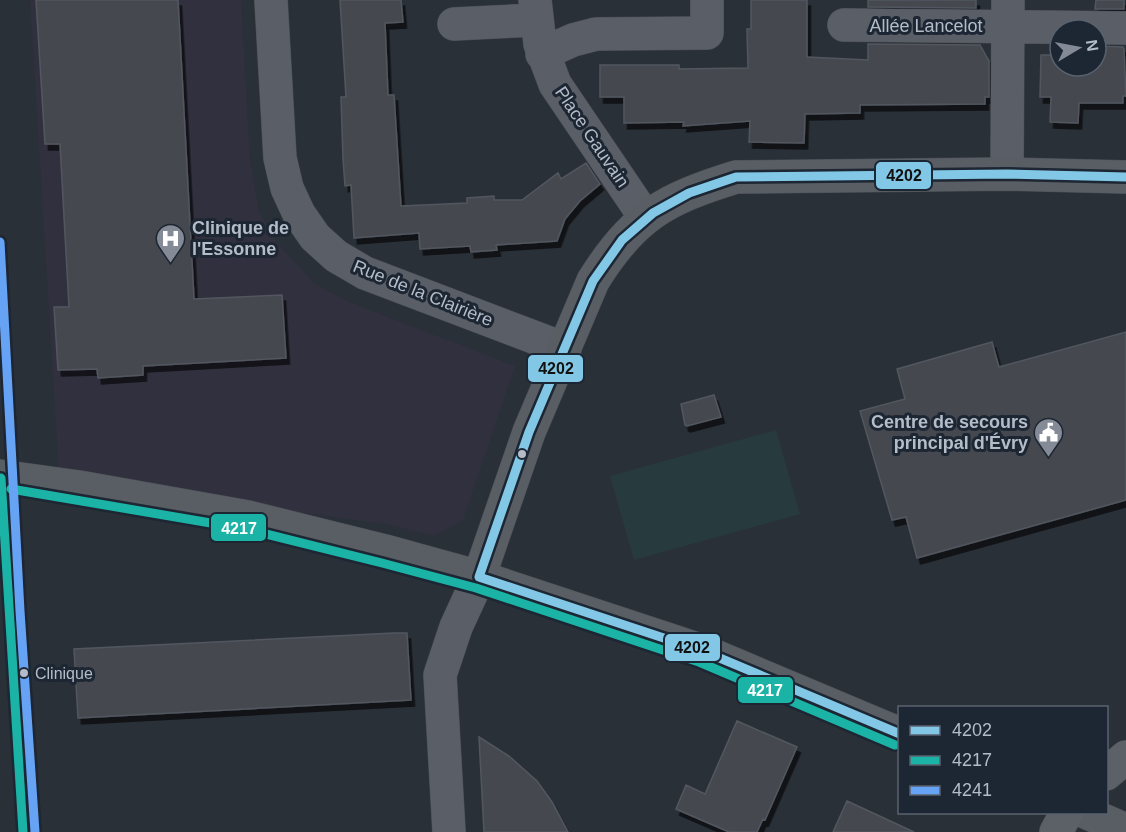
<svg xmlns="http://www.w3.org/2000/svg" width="1126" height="832" font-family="Helvetica,sans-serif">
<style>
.medical{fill:#31303e}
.green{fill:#273a3e}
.building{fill:#444950;stroke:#52575f;stroke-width:1.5;filter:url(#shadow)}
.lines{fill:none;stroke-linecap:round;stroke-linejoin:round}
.street-casing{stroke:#484c53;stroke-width:34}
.secondary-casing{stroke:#484c53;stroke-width:34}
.primary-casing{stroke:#484c55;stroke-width:34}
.street{stroke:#5a5e66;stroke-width:33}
.secondary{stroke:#595d64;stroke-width:33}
.primary{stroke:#5c6168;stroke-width:33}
.bus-1-casing{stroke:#1d2633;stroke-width:14}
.bus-2-casing{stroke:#1d2633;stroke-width:14}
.bus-3-casing{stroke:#1d2633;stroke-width:14}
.bus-1{stroke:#82c8e6;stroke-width:9}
.bus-2{stroke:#1ab3a6;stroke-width:9}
.bus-3{stroke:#66a3f4;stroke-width:9}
.bus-dot{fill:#b4bcc9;stroke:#1d2633;stroke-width:2}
.labels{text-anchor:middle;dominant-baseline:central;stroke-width:6;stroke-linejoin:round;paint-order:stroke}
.bus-label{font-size:16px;fill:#b4bcc9;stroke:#1d2633;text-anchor:start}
.street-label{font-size:18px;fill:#b4bcc9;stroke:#1d2633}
.poi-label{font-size:18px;font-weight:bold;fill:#b4bcc9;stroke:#1d2633;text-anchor:start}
.line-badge{stroke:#1d2633;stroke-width:2}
.badge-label{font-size:16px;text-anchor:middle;font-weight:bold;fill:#fff}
.pale-badge-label{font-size:16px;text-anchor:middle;font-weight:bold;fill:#111}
</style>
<defs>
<filter id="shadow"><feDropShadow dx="3.5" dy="6" stdDeviation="0" flood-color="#0009"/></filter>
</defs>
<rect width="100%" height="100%" fill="#2a3038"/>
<!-- medical -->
<path class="medical" d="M30,0H241L250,160L259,212L277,243L315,284L349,302L515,366L463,520L434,536L385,524L253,506L59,474Z"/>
<!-- green -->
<path class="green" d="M776,430L800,514L634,560L610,476Z"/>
<!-- building -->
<path class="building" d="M36,0H178L194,299L282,295L286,358L143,366V375L98,378L97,369L58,370L54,307H69L60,144H45Z
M340,0H401L403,22L385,23L388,95H394L401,206L467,203V198L494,196V200H522L558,173L561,179L586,163L600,184L580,201L565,219L557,241L496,245L497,250L471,252L470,246L420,249L419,233L354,238L351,185L345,186L343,159L341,97H346Z
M751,0H807V57L868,60V44L980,45L989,61V97H985V104L860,105V113L805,114L804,143L749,142L750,121L683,126L684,122L624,123V97H600V65H679V69L748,68L747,29H751Z
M868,0H976V8L868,7Z
M1096,0H1124V9H1095Z
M1096,46L1123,47L1124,49L1126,96H1123V103H1079L1078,123L1050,122L1051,97H1040L1041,55H1060V66H1096Z
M1126,332V500L917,558L906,517L892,520L860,411L905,399L897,369L992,342L999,367Z
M714,395L721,417L687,426L685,425L681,404Z
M394,633H407L411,700L78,718L74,649Z
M737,721L797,747L765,820L763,819L757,832H729L676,809L686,785L705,794Z
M479,737L509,756L537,781L552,802L568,832H484Z
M847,801L914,832H833Z"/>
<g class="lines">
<defs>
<path id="street" d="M271,0L280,158L287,188L299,214L315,237L336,256L365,273L565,349
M535,0L540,44L555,84L645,217
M454,24L535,20
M844,25L1126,28
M542,54L573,40L596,34L707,33V0
M1007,174L1008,0
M449,832L440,675L456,627L479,577"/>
<path id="secondary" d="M0,476L79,487L248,517L385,551L479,577L703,651L900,734
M479,577L529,432L593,281C633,216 665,199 736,177L1007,174L1126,177
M1085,812L1126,830"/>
<path id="primary" d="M1106,774L1126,757
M1056,832L1067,812"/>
</defs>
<!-- street casing -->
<use href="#street" class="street-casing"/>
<!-- secondary casing -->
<use href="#secondary" class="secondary-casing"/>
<!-- primary casing -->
<use href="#primary" class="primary-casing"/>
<!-- street -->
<use href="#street" class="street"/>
<!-- secondary -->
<use href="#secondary" class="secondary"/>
<!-- primary -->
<use href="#primary" class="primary"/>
<defs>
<path id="bus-1" d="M479,577L529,432L593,281L622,240L653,213L689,193L736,177L1007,174L1126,177
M479,577L703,651L900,734"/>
<path id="bus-2" d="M1,478L23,832
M11,489L246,529L382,563L476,588L699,662L895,745"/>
<path id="bus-3" d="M0,242L20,611L35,832"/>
</defs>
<!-- bus-1 casing -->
<use href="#bus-1" class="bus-1-casing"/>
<!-- bus-2 casing -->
<use href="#bus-2" class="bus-2-casing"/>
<!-- bus-3 casing -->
<use href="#bus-3" class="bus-3-casing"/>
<!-- bus-1 -->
<use href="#bus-1" class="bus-1"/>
<!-- bus-2 -->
<use href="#bus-2" class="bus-2"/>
<!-- bus-3 -->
<use href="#bus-3" class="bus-3"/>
</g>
<!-- icons -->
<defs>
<symbol id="hospital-pin" viewBox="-11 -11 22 30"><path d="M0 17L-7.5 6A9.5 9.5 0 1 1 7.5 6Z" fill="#848b96" stroke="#1d2633"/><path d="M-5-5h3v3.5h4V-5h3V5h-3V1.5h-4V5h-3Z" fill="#fff"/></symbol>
<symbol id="civic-pin" viewBox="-11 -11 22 30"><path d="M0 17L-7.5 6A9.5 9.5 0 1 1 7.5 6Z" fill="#848b96" stroke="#1d2633"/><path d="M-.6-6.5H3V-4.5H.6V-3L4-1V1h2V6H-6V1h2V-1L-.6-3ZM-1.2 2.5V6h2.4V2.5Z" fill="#fff"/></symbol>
</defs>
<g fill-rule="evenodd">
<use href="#hospital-pin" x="154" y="222" width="33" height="45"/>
<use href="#civic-pin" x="1032" y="416" width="33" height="45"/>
</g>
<!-- markers -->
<g class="bus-dot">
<circle cx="522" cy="454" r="5"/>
<circle cx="24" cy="673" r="5"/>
</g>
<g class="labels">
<!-- bus labels -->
<g class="bus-label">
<text x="35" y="673">Clinique</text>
</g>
<!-- street labels -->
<g class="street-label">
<text x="926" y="26">Allée Lancelot</text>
<text transform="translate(592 137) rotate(56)">Place Gauvain</text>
<text transform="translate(423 293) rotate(22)">Rue de la Clairière</text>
</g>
<!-- poi labels -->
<g class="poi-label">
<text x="192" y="228">Clinique de<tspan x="192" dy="21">l'Essonne</tspan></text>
<text x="1028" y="422" text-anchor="end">Centre de secours<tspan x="1028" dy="21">principal d'Évry</tspan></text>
</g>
</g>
<g class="line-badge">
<rect x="875" y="161" width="57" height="29" rx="6" fill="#82c8e6"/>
<rect x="527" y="354" width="57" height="29" rx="6" fill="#82c8e6"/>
<rect x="210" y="513" width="57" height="29" rx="6" fill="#1ab3a6"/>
<rect x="664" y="633" width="57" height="29" rx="6" fill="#82c8e6"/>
<rect x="737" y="676" width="57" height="28" rx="6" fill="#1ab3a6"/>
</g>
<g class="badge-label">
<text x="239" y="534">4217</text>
<text x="765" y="696">4217</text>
</g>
<g class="pale-badge-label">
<text x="904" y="181">4202</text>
<text x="556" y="374">4202</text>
<text x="692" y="653">4202</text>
</g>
<!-- legend -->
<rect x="898" y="706" width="210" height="108" fill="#1d2633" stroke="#59626f" stroke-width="1.5"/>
<rect x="910" y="726" width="30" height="9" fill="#82c8e6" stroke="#59626f" stroke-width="1.5"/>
<text x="952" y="736" font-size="18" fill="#b4bcc9">4202</text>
<rect x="910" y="756" width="30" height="9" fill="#1ab3a6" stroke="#59626f" stroke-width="1.5"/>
<text x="952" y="766" font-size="18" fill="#b4bcc9">4217</text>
<rect x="910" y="786" width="30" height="9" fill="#66a3f4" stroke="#59626f" stroke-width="1.5"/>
<text x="952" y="796" font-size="18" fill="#b4bcc9">4241</text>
<!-- north arrow -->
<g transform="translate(1078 48) rotate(80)"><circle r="28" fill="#1d2633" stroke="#59626f" stroke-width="1.5"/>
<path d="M0-4.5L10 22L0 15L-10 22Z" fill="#848b96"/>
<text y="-9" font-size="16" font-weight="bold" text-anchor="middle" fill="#b4bcc9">N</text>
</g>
</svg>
